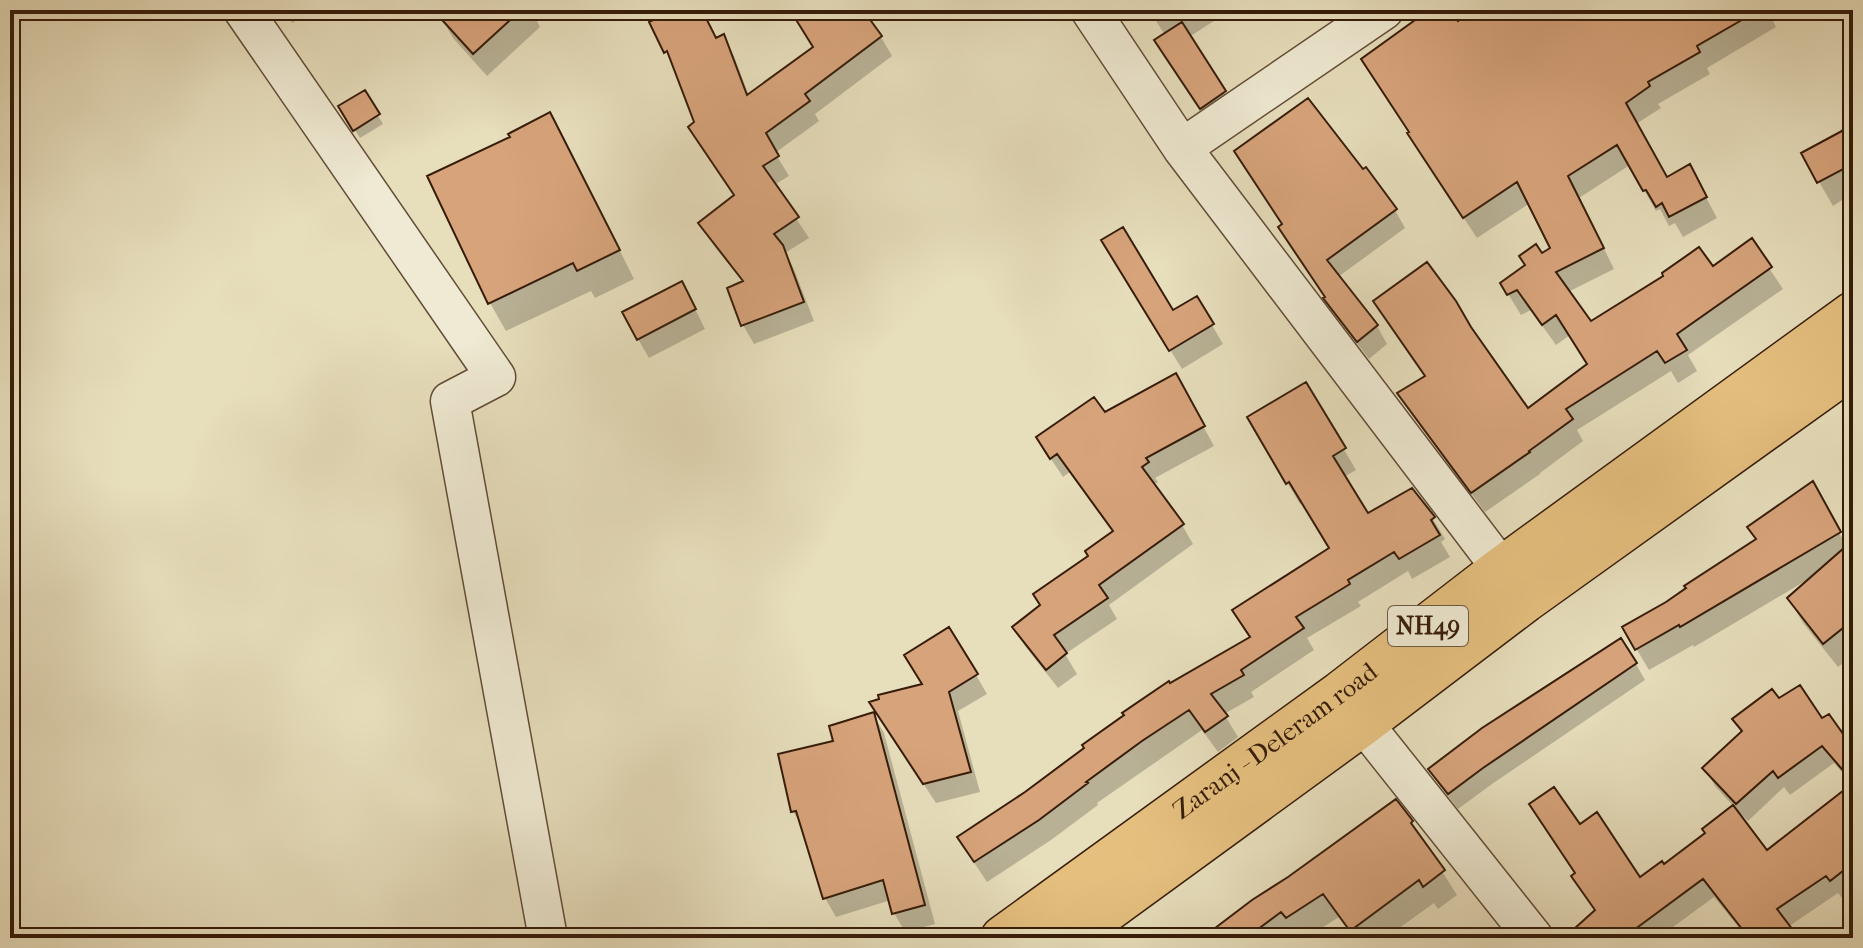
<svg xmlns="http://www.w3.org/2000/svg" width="1863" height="948" font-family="'IM FELL French Canon',serif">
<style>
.shadow{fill:#0003}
.building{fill:#d7a37b;stroke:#361c09;stroke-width:2}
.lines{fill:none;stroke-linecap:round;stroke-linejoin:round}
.minor-casing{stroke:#624c36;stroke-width:41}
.trunk-casing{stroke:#361c09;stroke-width:47}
.minor{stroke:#efead3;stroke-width:38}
.trunk{stroke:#e4bf7e;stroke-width:44}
.labels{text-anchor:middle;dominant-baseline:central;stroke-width:7;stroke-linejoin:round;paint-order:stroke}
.shield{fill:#efead3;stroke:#6e5a46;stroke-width:2}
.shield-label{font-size:24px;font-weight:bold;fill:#361c09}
.street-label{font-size:26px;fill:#361c09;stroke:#efead3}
</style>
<rect width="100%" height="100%" fill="#e7debc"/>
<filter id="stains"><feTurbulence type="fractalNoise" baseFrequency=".0025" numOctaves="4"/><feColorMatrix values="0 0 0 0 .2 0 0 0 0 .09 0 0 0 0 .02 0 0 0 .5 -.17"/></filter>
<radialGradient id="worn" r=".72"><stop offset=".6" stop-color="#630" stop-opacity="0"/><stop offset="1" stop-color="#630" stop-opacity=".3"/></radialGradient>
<!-- shadow -->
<path class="shadow" d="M285,10H313L292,23Z
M445,10H531L540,27L487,76L453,38L440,15Z
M672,10H702L716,40L723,37L734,56L749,96L815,48L791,10H861L881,37L892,56L815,114L819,121L775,153L789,176L774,185L809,238L785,253L793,267L814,321L754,344L743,325L744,283L712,242L701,223L735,197L697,123L677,71L651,23L673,12Z
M1149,10H1231L1189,37L1236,111L1212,127L1168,59L1165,35Z
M1434,10H1448L1457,24L1476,10H1798L1773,21L1776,27L1707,68L1710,74L1658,104L1661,108L1636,124L1667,179L1701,188L1717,218L1683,237L1675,223L1669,226L1660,209L1656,211L1630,165L1579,198L1614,269L1568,292L1590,324L1712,268L1751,241L1783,289L1688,355L1697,371L1678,383L1671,371L1577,430L1583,441L1540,473V474L1485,512L1412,414L1400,394L1426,378L1388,322L1528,411L1589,365L1570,335L1556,345L1531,310L1521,315L1502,284L1552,248L1530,203L1477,238L1422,155Z
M364,92L383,124L360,138L341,107Z
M1853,122V193L1833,206L1818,180L1842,134L1840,130Z
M566,143L634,279L595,298L591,291L506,331L490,303Z
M1395,210L1405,228L1338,277L1377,326L1387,344L1369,359L1336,316L1291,245Z
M1114,260L1173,313L1196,298L1223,344L1182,369Z
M692,303L705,329L649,358L638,339Z
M1306,385L1356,470L1344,477L1368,516L1412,490L1433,519L1445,539L1441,542L1450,557L1412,579L1408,571L1358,602L1361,606L1307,638L1314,650L1251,692L1254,697L1224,714L1238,737L1218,752L1202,730L1097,803L1098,805L1051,840L987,882L971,858L1027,793L1170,686L1252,638L1331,549L1303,502L1300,504L1249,418Z
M1186,395L1214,446L1155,478L1158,482L1153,486L1182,525L1193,544L1109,605L1117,619L1065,654L1077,674L1058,688L1025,646L1014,627L1042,606L1113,533L1070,472L1063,477L1049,456L1104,415Z
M1824,505L1853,558V656L1838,667L1803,623L1789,599L1808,582L1807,580L1694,647L1693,645L1649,670L1624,628Z
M1636,664L1645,680L1492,784L1458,809L1440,786L1431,770Z
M976,675L987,694L958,711L980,792L936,803L883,722Z
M1779,701L1822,720L1839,731L1853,720V785L1834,763L1790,795L1784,787L1748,821L1739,812L1737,814L1767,853L1853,786V897L1850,892L1842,898L1838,893L1788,927L1796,938H1743L1746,936L1714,897L1658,938H1567L1596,912L1585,895L1577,875L1579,827L1640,880L1664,867L1707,834L1705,830L1734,807L1715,786L1705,768L1743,733L1735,719Z
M873,714L884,733L935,924L905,932L894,913L891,900L836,917L825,898L803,829L793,811L836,743Z
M1411,822L1457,895L1438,909L1434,903L1391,934L1394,938H1354L1339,917L1306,938H1299L1296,934L1292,938H1203Z"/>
<!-- building -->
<path class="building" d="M433,10H521L473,54Z
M673,10H702L716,38L724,34L747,95L813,47L790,10H863L882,36L805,94L810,101L766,133L779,156L763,166L799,217L774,234L783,245L804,302L741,326L727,288L743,281L698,223L734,195L688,127L694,122L667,51L664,53L649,22Z
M1429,10H1450L1458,21L1472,10H1759L1697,46L1700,52L1648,82L1650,86L1626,103L1667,177L1690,164L1707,197L1669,217L1662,203L1656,207L1646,190L1643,191L1617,145L1568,176L1604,248L1556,272L1591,321L1663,276L1662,273L1699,247L1713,266L1752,238L1772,267L1677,334L1687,350L1665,363L1657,351L1566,409L1573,419L1529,451L1530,452L1471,493L1397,393L1425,376L1373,301L1427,262L1456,301L1471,327L1528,408L1587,364L1556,315L1542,325L1517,290L1507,295L1500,283L1525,265L1519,256L1536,244L1542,253L1550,248L1517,182L1463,218L1407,133L1409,132L1361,59Z
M1182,22L1226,91L1200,109L1154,40Z
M365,90L380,114L353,131L338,106Z
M1308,98L1363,169L1366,167L1397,209L1327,260L1378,325L1357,342L1323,298L1325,297L1278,227L1282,224L1234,151Z
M550,112L620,250L577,271L573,263L488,304L427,176L510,137L508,134Z
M1853,125V164L1817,183L1801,153Z
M1123,227L1173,310L1197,296L1214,324L1169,351L1101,240Z
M682,281L696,309L637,340L622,312Z
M1176,373L1205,426L1146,458L1149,462L1142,467L1184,524L1099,585L1108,598L1054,635L1067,653L1046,670L1012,627L1040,605L1033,594L1088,556L1085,551L1113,531L1057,454L1050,459L1036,437L1094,397L1105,412Z
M1306,382L1346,448L1333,456L1368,513L1412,488L1435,517L1431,520L1440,535L1399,559L1394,552L1348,580L1350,584L1296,617L1304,628L1241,670L1244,675L1211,694L1228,716L1205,732L1189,710L1142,741L1086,782L1088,783L1039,820L974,862L957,837L1025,792L1084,748L1082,745L1124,715L1122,713L1169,681L1170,683L1250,637L1232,610L1329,548L1289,482L1286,484L1247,417Z
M1813,481L1841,532L1680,627L1679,625L1635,650L1622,627L1666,602L1686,588L1684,586L1756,539L1747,527Z
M1853,540V620L1823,644L1787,598Z
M949,627L978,674L949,692L971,772L923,784L869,702L879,699L878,695L922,684L904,655Z
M1621,638L1637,663L1483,768L1448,794L1428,769L1482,728Z
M1800,685L1822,718L1829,714L1853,748V782L1822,746L1778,778L1773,771L1736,804L1702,768L1742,731L1732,719L1772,689L1779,698Z
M874,712L925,905L892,914L883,880L823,899L796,811L791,812L778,754L833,741L829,726Z
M1853,783V863L1830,881L1826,876L1777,909L1799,938H1749L1703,879L1623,938H1564L1595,910L1571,876L1575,873L1529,804L1554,787L1580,824L1597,812L1640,877L1662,861L1664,864L1705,833L1702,829L1733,805L1767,850Z
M1396,799L1413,821L1411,823L1445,870L1423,887L1419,880L1350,931L1323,894L1286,918L1281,912L1246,938H1202L1252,900L1288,877Z"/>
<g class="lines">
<defs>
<path id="minor" d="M243,10L496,377L450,401L548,938
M1090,10L1182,148L1520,593
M1182,148L1384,10
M1344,699L1534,938"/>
<g id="trunk">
<path id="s1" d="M1003,938L1340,694L1502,569L1853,314"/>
<path d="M1068,938L1363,723L1525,600L1853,365"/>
</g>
</defs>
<!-- minor casing -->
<use href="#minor" class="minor-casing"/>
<!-- trunk casing -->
<use href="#trunk" class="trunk-casing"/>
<!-- minor -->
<use href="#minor" class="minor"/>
<!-- trunk -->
<use href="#trunk" class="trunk"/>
</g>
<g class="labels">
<!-- shield labels -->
<rect class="shield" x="1388" y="606" width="80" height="40" rx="6"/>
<g class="shield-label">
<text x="1428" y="626">NH49</text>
</g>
<!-- street labels -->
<g class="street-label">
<text stroke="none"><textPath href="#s1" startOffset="336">Zaranj - Deleram road</textPath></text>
</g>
</g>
<!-- margin -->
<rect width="1863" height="948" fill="none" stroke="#e7debc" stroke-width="40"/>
<rect x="12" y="12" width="1839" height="924" fill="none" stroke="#361c09" stroke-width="4"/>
<rect x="20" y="20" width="1823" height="908" fill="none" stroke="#361c09" stroke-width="2"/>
<rect width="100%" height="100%" filter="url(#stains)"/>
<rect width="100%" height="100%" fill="url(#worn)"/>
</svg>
